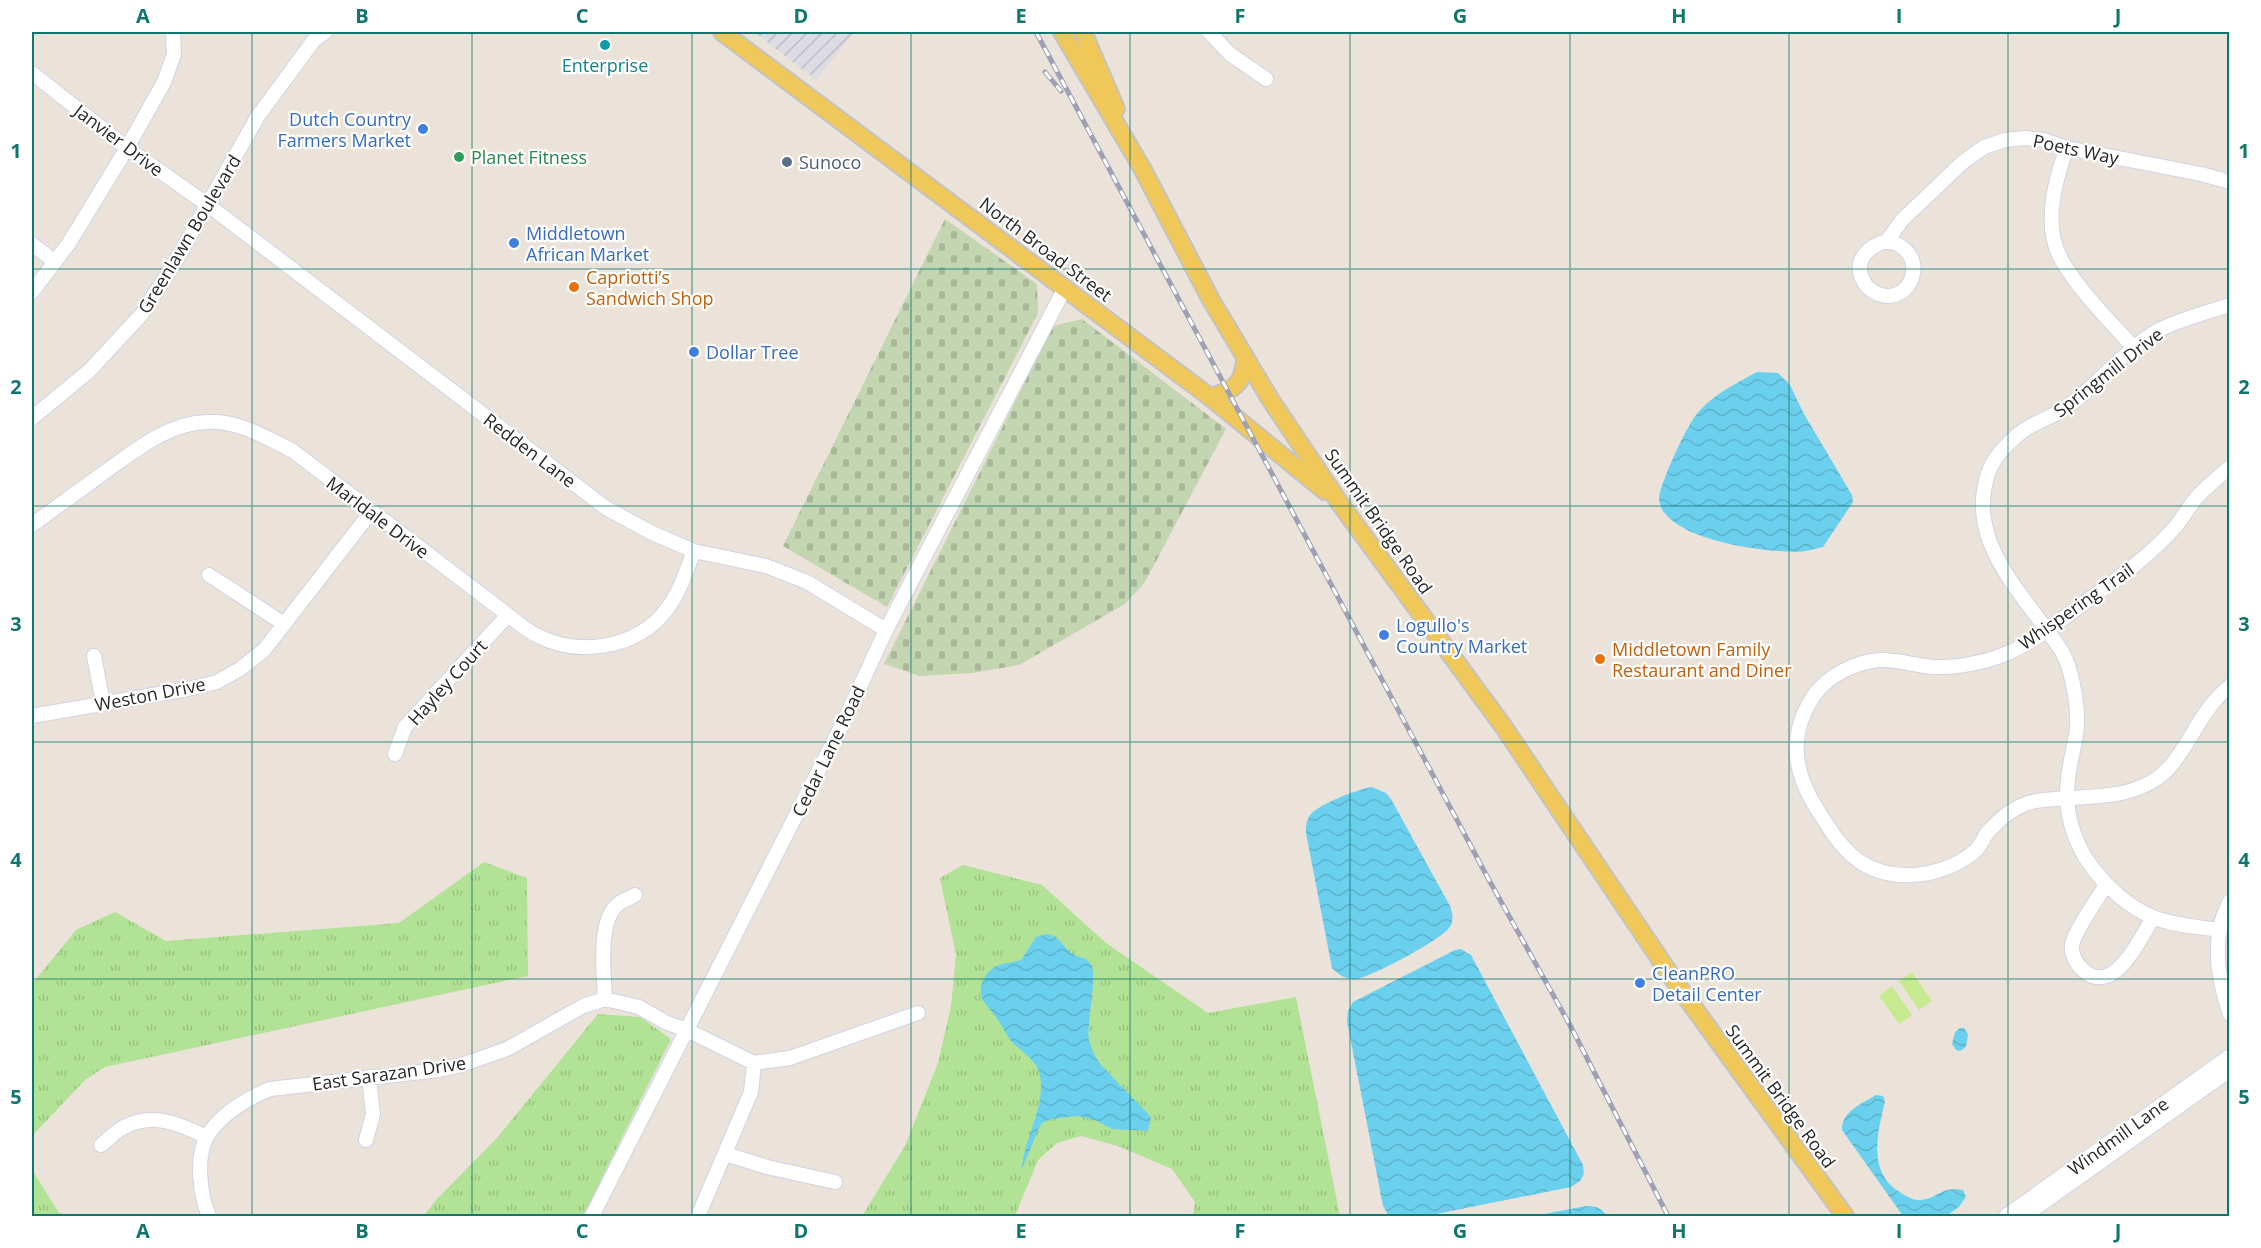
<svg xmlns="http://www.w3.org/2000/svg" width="2261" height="1248" font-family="'Open Sans',sans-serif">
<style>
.industrial{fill:url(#industrial-furrows)}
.grass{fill:url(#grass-tufts)}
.cemetery{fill:url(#cemetery-stones)}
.pitch{fill:#c7ea91}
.water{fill:url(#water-waves)}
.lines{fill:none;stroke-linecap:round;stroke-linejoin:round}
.minor-casing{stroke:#cfd3e2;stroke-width:16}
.major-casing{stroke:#c3c3c3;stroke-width:20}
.minor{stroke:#fff;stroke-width:14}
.major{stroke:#f0c859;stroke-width:16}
.rail-casing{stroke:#9da1b3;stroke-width:5}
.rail{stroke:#fff;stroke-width:3;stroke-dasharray:9;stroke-linecap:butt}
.grid{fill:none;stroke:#0f766e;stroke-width:1.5;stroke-opacity:0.55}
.culture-dot{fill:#0f9aa8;stroke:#fff;stroke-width:2}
.shop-dot{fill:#3f7fe0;stroke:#fff;stroke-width:2}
.leisure-dot{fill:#2e9e5b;stroke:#fff;stroke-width:2}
.service-dot{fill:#5c6f8a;stroke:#fff;stroke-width:2}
.food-dot{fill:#e8710a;stroke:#fff;stroke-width:2}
.labels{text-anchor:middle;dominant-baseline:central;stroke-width:4.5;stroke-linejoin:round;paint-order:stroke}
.culture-label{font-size:18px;fill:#0d838f;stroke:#fff}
.shop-label{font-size:18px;fill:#366cbe;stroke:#fff;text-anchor:start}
.street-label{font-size:18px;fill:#282828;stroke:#fff}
.leisure-label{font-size:18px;fill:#27864d;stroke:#fff;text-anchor:start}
.service-label{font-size:18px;fill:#4e5e75;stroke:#fff;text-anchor:start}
.food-label{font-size:18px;fill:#c56008;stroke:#fff;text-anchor:start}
.neatline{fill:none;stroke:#0f766e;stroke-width:2}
.grid-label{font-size:20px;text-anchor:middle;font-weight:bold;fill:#0f766e}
</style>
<defs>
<pattern id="industrial-furrows" width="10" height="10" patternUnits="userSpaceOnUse" patternTransform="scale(1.5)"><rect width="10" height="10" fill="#dddbe3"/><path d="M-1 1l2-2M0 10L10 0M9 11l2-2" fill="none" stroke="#bebcc3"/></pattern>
<pattern id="grass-tufts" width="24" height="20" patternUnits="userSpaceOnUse" patternTransform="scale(1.5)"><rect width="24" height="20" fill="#b2e295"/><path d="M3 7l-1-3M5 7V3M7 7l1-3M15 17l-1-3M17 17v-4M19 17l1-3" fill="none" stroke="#99c280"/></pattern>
<pattern id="cemetery-stones" width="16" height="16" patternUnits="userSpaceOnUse" patternTransform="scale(1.5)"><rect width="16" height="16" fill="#c4d5b1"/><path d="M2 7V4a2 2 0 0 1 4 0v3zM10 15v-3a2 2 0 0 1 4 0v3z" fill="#a8b798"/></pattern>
<pattern id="water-waves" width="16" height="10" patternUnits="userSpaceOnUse" patternTransform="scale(1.5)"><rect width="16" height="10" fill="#6bd0ee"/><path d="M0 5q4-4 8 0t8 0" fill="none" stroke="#5db3cc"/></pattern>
</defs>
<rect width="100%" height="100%" fill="#ebe3da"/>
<!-- industrial -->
<path class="industrial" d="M754,32H854L816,80Z"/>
<!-- grass -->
<path class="grass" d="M484,862L527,878L528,976L105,1067L85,1080L32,1136V984L76,930L115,912L166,941L399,923Z
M963,865L1042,885L1106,943L1208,1013L1296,997L1340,1216H1193L1195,1202L1172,1169L1118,1146L1081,1136L1057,1143L1038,1160L1015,1216H862L905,1146L938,1063L951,1006L956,955L940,878Z
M598,1014L640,1017L671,1039L583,1216H424L435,1201L497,1138Z
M32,1170L59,1213L73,1216H32Z"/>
<!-- cemetery -->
<path class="cemetery" d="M945,219L1037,284L1038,313L887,607L783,546Z
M1082,319L1226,429L1145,582L1125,604L1019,665L972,673L920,676L884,664L1053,326Z"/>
<!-- pitch -->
<path class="pitch" d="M1912,972L1932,1001L1919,1010L1899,981Z
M1892,986L1912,1015L1899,1024L1879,996Z"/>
<!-- water -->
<path class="water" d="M1757,372L1778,373L1790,385L1804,414L1852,495L1853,502L1823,547C1814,549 1804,552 1796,552C1760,551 1685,542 1663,511C1661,508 1659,501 1659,498C1661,481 1688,422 1700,410C1715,394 1738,382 1757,372Z
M1372,787L1386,793L1391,799L1450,906C1453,914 1454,921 1449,928C1442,939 1370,978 1356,979C1346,980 1339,975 1332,968L1306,833C1306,826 1306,820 1311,814C1320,804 1358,789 1372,787Z
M1047,934C1059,936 1062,945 1071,953C1077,958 1085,956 1090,963C1099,975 1086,1021 1089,1040C1091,1049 1096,1058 1101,1065L1151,1117L1148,1131L1112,1129L1097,1121L1079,1116L1051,1119L1042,1123L1038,1130L1022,1169C1024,1137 1046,1107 1040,1075C1037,1061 1024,1053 1014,1044C1006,1036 1003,1026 996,1017C992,1011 986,1006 982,999C977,986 986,970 999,965C1006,963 1014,962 1021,960L1036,937Z
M1461,949L1471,955L1583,1165L1584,1174L1580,1181L1571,1187L1426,1216H1389L1383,1206L1347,1021L1348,1011L1353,1002L1455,950Z
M1960,1028H1964L1968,1034L1966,1047L1960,1051L1956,1050L1952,1044L1955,1032Z
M1876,1095L1883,1096L1885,1101C1878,1132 1867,1170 1898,1191C1904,1195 1912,1200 1919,1200C1938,1200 1938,1186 1963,1190L1966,1197L1959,1207L1946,1216H1903L1842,1130C1841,1112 1861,1104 1876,1095Z
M1586,1206C1596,1206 1601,1208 1607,1216H1534Z"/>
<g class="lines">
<defs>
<path id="minor" d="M1209,32L1230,54L1266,79
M32,73L127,148L208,205L606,508L652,533L694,551L766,566L807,582L886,630
M2067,148C2054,182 2043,226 2061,259C2079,291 2110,321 2134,348
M1887,241C1932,250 1913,307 1878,294C1873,292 1866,287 1864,282C1852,261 1868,246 1887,241L1902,220L1963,162L1984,147L2005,140L2025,138L2044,140L2067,148L2201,174L2230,182
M32,244L54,261
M32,292L69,243L127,148L164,82L174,54L173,32
M32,418L89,371L141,315L171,269L258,116L314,40L325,32
M2230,467C2218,477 2206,487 2196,498C2189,507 2183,517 2176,526C2148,558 2114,581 2080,606C2056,624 2031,644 2003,655C1985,662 1960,667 1941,667C1921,668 1900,659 1879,660C1856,662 1829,675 1815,694C1789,732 1792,768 1815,806C1828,826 1841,850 1862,863C1896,884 1944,876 1974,852C1980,847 1983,839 1987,833C1996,823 2010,810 2023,805C2032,800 2046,800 2056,799C2090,796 2126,799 2156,779C2187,758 2197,711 2230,686
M32,525C55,508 79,491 102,474C134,452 166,423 207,422C237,420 268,438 293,451L508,615C517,622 527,631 538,636C580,657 638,648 667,609C680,592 686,571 694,551
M209,575L284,624
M94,656L103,703
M32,716L188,689L217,682L240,669L264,650L371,512
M395,754L405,727L508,615
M2106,885C2098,898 2074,932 2072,945C2071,954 2076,964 2083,970C2114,998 2140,938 2153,918
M2230,901C2211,936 2217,978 2230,1014
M2219,930C2199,927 2171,925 2153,917C2129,908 2106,886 2091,866C2073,841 2064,810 2068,780C2069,762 2076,744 2077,726C2078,708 2074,686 2069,668C2065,653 2055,642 2046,629C2012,582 1966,534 1989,471C1994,457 2008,443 2020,433C2035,421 2055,417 2071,404C2100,382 2125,350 2157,331C2180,319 2205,313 2230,305
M605,999C604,974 597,922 618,904C623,900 630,898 635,895
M754,1063L790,1058L918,1013
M366,1140L373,1114L369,1077
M101,1145C109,1139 116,1131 124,1127C152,1112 181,1124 206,1137
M726,1154L767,1167L835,1182
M209,1216C200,1196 195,1155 208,1135C222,1113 246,1099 270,1089L439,1070L461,1065L507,1049L583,1006L605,999L639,1007L667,1023L687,1030L754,1063L751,1092L698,1216
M592,1216L846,717L886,630L1065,288
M2006,1216L2230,1056
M2024,1216L2230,1070"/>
<path id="major" d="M722,32L1210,397L1325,491
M1062,32L1142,168L1211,300L1270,399L1341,505L1503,726L1678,986L1845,1216
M1083,32L1116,109
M1210,397C1233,391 1244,384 1245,359"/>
</defs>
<!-- minor casing -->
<use href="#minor" class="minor-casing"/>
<!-- major casing -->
<use href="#major" class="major-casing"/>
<!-- minor -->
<use href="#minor" class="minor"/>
<!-- major -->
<use href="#major" class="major"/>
<defs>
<path id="rail" d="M1036,32L1489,880L1571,1027L1668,1216
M1045,72L1061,91"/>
</defs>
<!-- rail casing -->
<use href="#rail" class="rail-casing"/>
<!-- rail -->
<use href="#rail" class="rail"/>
</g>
<!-- grid -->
<path class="grid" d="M252,32V1216M472,32V1216M692,32V1216M911,32V1216M1130,32V1216M1350,32V1216M1570,32V1216M1789,32V1216M2008,32V1216M32,269H2230M32,506H2230M32,742H2230M32,979H2230"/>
<!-- markers -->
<circle class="culture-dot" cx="605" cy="45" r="6"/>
<g class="shop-dot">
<circle cx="423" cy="129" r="6"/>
<circle cx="514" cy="243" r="6"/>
<circle cx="694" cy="352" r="6"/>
<circle cx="1384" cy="635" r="6"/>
<circle cx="1640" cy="983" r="6"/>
</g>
<circle class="leisure-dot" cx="459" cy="157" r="6"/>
<circle class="service-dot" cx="787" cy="162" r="6"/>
<g class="food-dot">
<circle cx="574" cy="287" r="6"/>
<circle cx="1600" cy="659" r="6"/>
</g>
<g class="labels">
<!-- culture labels -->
<g class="culture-label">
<text x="605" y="65">Enterprise</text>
</g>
<!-- shop labels -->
<g class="shop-label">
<text x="411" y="119" text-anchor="end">Dutch Country<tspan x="411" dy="21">Farmers Market</tspan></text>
<text x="526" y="233">Middletown<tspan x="526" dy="21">African Market</tspan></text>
<text x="706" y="352">Dollar Tree</text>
<text x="1396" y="625">Logullo's<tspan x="1396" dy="21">Country Market</tspan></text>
<text x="1652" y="973">CleanPRO<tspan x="1652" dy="21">Detail Center</tspan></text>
</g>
<!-- street labels -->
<g class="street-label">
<text transform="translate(119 140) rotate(37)">Janvier Drive</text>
<text transform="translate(2076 149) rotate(12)">Poets Way</text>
<text transform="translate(189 234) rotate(-59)">Greenlawn Boulevard</text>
<text transform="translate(1046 249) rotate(37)">North Broad Street</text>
<text transform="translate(2108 372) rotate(-38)">Springmill Drive</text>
<text transform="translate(530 450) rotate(37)">Redden Lane</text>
<text transform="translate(378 517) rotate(37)">Marldale Drive</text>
<text transform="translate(1379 521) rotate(55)">Summit Bridge Road</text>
<text transform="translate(2076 606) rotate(-35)">Whispering Trail</text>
<text transform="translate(447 682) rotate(-48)">Hayley Court</text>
<text transform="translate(150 694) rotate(-11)">Weston Drive</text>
<text transform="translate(828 751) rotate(-64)">Cedar Lane Road</text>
<text transform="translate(389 1073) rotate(-8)">East Sarazan Drive</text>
<text transform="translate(1781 1096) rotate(54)">Summit Bridge Road</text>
<text transform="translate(2118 1136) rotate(-36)">Windmill Lane</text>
</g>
<!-- leisure labels -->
<g class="leisure-label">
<text x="471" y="157">Planet Fitness</text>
</g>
<!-- service labels -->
<g class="service-label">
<text x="799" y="162">Sunoco</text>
</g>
<!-- food labels -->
<g class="food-label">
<text x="586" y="277">Capriotti’s<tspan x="586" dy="21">Sandwich Shop</tspan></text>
<text x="1612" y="649">Middletown Family<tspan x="1612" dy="21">Restaurant and Diner</tspan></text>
</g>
</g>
<!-- border -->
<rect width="2261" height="1248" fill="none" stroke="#ffffff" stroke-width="66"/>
<rect x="33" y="33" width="2195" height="1182" class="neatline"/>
<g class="grid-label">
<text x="143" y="23">A</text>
<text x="362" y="23">B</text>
<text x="582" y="23">C</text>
<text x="801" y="23">D</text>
<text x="1021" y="23">E</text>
<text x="1240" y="23">F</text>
<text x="1460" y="23">G</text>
<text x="1679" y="23">H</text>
<text x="1899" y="23">I</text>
<text x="2118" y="23">J</text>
<text x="16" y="158">1</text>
<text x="2244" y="158">1</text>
<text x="16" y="394">2</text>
<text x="2244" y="394">2</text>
<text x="16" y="631">3</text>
<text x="2244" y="631">3</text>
<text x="16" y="867">4</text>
<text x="2244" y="867">4</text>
<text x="16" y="1104">5</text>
<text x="2244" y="1104">5</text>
<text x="143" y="1238">A</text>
<text x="362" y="1238">B</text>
<text x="582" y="1238">C</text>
<text x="801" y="1238">D</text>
<text x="1021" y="1238">E</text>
<text x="1240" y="1238">F</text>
<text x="1460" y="1238">G</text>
<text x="1679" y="1238">H</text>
<text x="1899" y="1238">I</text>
<text x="2118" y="1238">J</text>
</g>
</svg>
